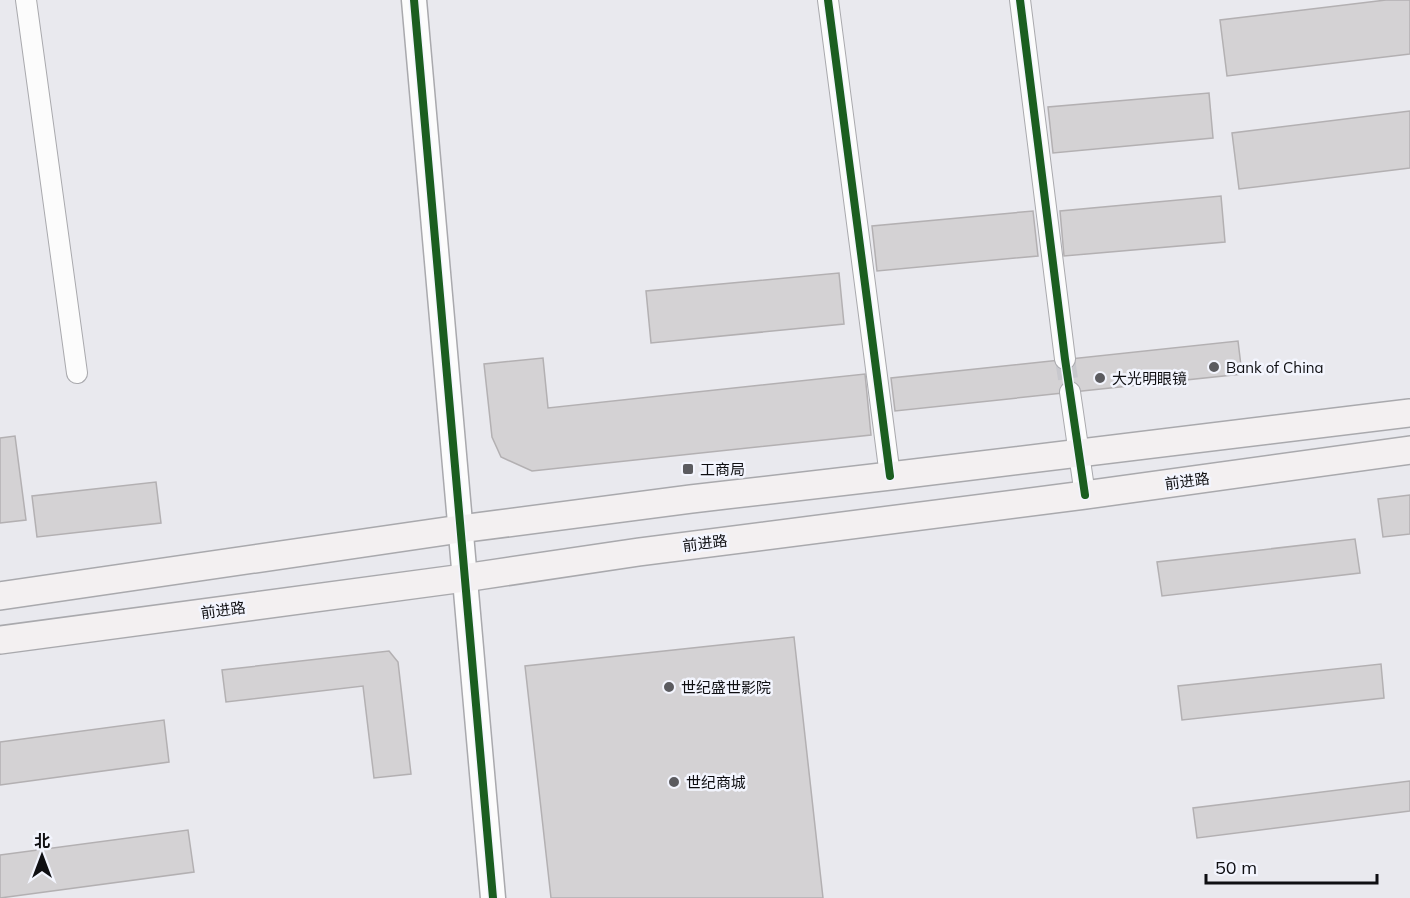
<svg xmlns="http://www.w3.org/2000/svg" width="1410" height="898" font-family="Mulish,'Noto Sans SC',sans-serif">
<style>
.building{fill:#d4d2d4;stroke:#b3b0b2;stroke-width:1.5}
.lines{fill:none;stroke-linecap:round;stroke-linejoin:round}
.minor-tunnel{stroke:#c8c8cd;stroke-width:20;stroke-dasharray:20 10;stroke-linecap:butt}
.minor-casing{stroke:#a9a9ad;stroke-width:22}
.tertiary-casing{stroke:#a9a9ad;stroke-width:27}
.secondary-casing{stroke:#a9a9ad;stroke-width:30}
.minor{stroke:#fcfcfc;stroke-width:20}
.tertiary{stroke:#fcfcfc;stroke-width:24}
.secondary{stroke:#f3f0f1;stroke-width:27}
.cycleway-casing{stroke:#f3f5fe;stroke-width:11}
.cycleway{stroke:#1b5e20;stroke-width:8}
.poi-dot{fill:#5b5b5f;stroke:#f3f5fe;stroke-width:2}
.labels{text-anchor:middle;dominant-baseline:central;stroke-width:5;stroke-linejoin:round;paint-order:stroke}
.poi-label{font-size:15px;fill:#0f0f12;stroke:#f3f5fe;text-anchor:start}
.street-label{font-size:15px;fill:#0f0f12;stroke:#f3f5fe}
</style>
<rect width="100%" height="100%" fill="#e9e9ee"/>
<!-- building -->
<path class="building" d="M1386,0H1410V54L1227,76L1220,20Z
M1209,93L1213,138L1053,153L1048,107Z
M1410,111V168L1239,189L1232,133Z
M1221,196L1225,242L1064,256L1060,211Z
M1033,211L1038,256L877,271L872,226Z
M839,273L844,324L651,343L646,291Z
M1238,341L1242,374L895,411L891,378Z
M543,358L548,408L865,374L871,435L532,471L501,457L492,437L484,364Z
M15,436L26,520L0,523V438Z
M156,482L161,523L37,537L32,496Z
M1410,495V534L1383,537L1378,499Z
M1355,539L1360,573L1162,596L1157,562Z
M794,637L823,898H551L525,666Z
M389,651L398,662L411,774L374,778L363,686L226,702L222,670Z
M1381,664L1384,698L1182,720L1178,686Z
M164,720L169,762L0,785V742Z
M1410,781V811L1197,838L1193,808Z
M188,830L194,872L0,898V855Z"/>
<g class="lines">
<!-- minor-tunnel -->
<path class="minor-tunnel" d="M1065,359L1070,392"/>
<defs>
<path id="minor" d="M26,0L77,373
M828,0L890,476
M1020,0L1065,359
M1070,392L1085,495"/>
<path id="tertiary" d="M414,0L493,898"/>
<path id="secondary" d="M0,596L460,529L691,499L890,476L1410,413
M0,640L464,578L639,552L1085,495L1410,450"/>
</defs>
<!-- minor casing -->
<use href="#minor" class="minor-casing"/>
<!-- tertiary casing -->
<use href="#tertiary" class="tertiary-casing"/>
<!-- secondary casing -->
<use href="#secondary" class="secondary-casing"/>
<!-- minor -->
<use href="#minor" class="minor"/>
<!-- tertiary -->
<use href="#tertiary" class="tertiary"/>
<!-- secondary -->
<use href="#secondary" class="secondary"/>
<defs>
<path id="cycleway" d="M414,0L493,898
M828,0L890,476
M1020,0L1065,359L1085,495"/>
</defs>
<!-- cycleway casing -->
<use href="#cycleway" class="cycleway-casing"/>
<!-- cycleway -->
<use href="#cycleway" class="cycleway"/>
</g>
<!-- markers -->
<g class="poi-dot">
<circle cx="1214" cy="367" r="6"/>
<circle cx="1100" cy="378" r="6"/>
<rect x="682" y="463" width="12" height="12" rx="3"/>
<circle cx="669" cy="687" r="6"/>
<circle cx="674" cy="782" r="6"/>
</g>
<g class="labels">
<!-- poi labels -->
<g class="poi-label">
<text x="1226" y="367">Bank of China</text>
<text x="1112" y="378">大光明眼镜</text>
<text x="700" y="469">工商局</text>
<text x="681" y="687">世纪盛世影院</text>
<text x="686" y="782">世纪商城</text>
</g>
<!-- street labels -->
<g class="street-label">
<text transform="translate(1187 481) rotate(-8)">前进路</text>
<text transform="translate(705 543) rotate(-7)">前进路</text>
<text transform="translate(223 610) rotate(-8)">前进路</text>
</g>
</g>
<!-- north arrow -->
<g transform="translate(42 856)" stroke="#f3f5fe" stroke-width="4.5" paint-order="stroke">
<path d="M0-4.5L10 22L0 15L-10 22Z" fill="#0f0f12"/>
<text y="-9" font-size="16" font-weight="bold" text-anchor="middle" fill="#0f0f12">北</text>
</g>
<!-- scale -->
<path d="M1206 874v9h171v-9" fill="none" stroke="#0f0f12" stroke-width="3"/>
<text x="1215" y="874" font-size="18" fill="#0f0f12" stroke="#f3f5fe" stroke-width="4.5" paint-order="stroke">50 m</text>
</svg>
